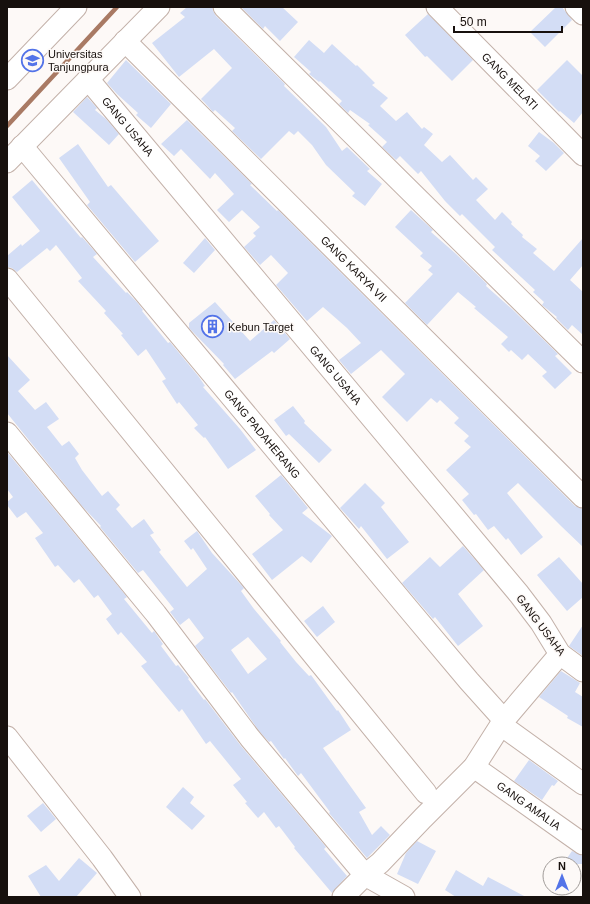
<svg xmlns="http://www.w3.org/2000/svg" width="590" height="904" font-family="Arial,sans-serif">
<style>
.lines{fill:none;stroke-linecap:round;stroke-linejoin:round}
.stream{stroke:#a97a64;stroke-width:4.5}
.building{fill:#d3ddf5;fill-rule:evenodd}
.minor-casing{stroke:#c3b1a9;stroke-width:23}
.minor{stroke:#fff;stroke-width:21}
.labels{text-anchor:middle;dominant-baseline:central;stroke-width:3;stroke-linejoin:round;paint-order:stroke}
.poi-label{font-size:11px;fill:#17100d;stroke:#fdf9f7;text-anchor:start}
.street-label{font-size:11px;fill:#17100d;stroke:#fdf9f7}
</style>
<rect width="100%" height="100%" fill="#fdf9f7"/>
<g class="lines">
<!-- stream -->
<path class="stream" d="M7,126L117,7"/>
</g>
<!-- building -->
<path class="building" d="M187,7H212L213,11L216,16L285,84L284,86L326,127L342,151L347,147L370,169L367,171L382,184L365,206L352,196L355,193L326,165L312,145L298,131L294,135L289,131L261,159L232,131L235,128L215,110L213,112L205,103L201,99L232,68L214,49L179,77L152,43L185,17L180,13Z
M241,7H282L298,22L280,41L265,26L263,29Z
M556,7H562L572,20L545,47L530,32Z
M428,14L473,60L452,81L427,56L425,57L405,35Z
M309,40L324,53L332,44L356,66L357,65L375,83L372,85L388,98L380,106L396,121L407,112L422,129L424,127L433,134L424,145L442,162L450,155L473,180L476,177L488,189L476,200L495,220L502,212L512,222L511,224L523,235L522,237L537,249L533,253L554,271L583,238V265L570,280L583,292V335L572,325L568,330L556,318L557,317L542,305L544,302L533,292L535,290L492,250L495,247L462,214L460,216L445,201L421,171L418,174L400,156L396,160L382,147L387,142L368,125L370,124L350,110L348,113L339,104L342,101L320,81L319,82L309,74L311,72L294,57Z
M126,60L171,104L151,128L136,115L138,113L117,94L107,83Z
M567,60L583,76V112L574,123L560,111L559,112L537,90Z
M87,97L97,108L95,110L106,119L119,134L109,145L73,112Z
M187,120L252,184L250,185L277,211L278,210L575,506L580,508L583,509V547L561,526L518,483L507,493L543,537L521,555L508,538L506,540L494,526L488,530L476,514L474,515L462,500L469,494L446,470L471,447L464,441L469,436L454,423L459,418L440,400L437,403L431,398L407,422L382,397L405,374L381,350L351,374L339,360L361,343L347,328L323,307L307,321L276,285L288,273L271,255L260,265L244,247L256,236L253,233L260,227L242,210L229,222L217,210L234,194L215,173L210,179L181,149L174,156L161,144Z
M539,132L554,143L564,153L546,171L535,161L540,156L528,146Z
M78,144L108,187L111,185L159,241L135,262L87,205L90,202L59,158Z
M32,180L81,238L82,237L97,254L93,257L126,293L127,292L137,302L143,310L142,311L168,343L170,342L199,377L205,386L203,387L240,429L256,450L228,469L205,437L204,438L194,428L198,425L179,402L177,404L162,381L166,379L146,349L138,356L121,335L123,334L104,313L106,311L78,281L82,278L56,245L50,251L47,248L17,272L12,268L7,267V256L21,244L22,246L40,231L12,197Z
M411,210L433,230L431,232L455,253L487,284L486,286L512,309L558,354L555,356L572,373L555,389L542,376L547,372L528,354L522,360L511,350L509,352L501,344L508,337L474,308L476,307L458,292L427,325L405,303L433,274L428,270L432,266L420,256L423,253L395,227Z
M205,238L215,250L194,273L183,263Z
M215,302L250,341L274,320L290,339L274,353L272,351L235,379L223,365L224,364L189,328V323Z
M7,355L30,380L18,391L35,410L46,402L59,419L47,427L62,446L69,441L79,454L75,458L82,470L102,496L108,491L120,505L116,509L132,528L144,519L154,533L150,535L161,550L159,552L187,587L207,569L193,548L191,550L184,541L197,531L212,553L244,588L241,591L254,609L281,641L280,642L296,662L309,676L311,675L337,711L338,710L351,730L323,748L366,808L359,812L372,835L381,826L390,835L367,858L329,813L330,812L301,773L298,776L285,758L284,759L271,741L269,742L259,731L232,692L231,693L195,646L204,638L189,618L180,625L170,612L174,609L143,570L138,573L100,527L101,526L82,506L7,413ZM248,637L267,659L248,674L231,650Z
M293,406L305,421L304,423L332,450L319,463L289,434L286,436L274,420Z
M7,452L127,597L124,599L152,633L154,631L163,644L161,646L176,666L178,665L189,678L188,679L204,700L205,699L241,746L326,847L324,849L347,876L335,889L332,893L294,848L295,847L279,826L276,828L264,812L258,818L245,803L247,802L233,785L241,779L210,741L206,744L182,709L179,712L141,666L147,662L121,632L118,635L106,619L112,614L98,595L94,598L79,579L74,583L58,565L55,567L35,538L43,533L26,512L17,518L7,505V502L13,497L7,489Z
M281,475L308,508L302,513L332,536L311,563L302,556L272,580L252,554L283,530L269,515L270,514L255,496Z
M365,483L385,503L381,507L409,542L387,559L361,526L359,529L340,508Z
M463,546L484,570L458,594L483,626L458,646L435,617L433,619L402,583L430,557L440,567Z
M559,557L583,584V597L567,611L537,575Z
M323,606L335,622L317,637L304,621Z
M583,625V656L569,646Z
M561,671L580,683L575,692L583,697V727L567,718L568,716L539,697Z
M529,760L558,781L554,786L552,785L542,800L514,781Z
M183,787L194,797L190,803L205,816L192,830L166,807Z
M43,803L56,819L41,832L27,816Z
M417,841L436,851L418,884L397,874L406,853Z
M572,851L583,856V864H563Z
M79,858L97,873L76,897H41L28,876L46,865L59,881Z
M456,870L483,886L488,877L526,897H456L445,890Z"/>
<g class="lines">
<defs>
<g id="minor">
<path d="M224,7L583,362"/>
<path id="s1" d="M437,7L583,155"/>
<path d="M576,7L583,14"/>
<path id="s2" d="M125,41L583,497"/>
<path d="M7,79L76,7"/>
<path id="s3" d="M88,79L519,594L541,623L560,654L583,671"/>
<path id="s4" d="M22,146L411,612L469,681L504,720"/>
<path d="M7,162L159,7"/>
<path d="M7,279L426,793"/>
<path d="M7,433L156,614L250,738L365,875L404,897"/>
<path d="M501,725L583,784"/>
<path d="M7,737L102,858L130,897"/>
<path id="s5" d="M474,767L583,844"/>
<path d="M343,897L365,875L380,863L423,818L474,767L504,720L560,654"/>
</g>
</defs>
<!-- minor casing -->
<use href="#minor" class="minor-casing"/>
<!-- minor -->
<use href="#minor" class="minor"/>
</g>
<!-- icons -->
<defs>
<symbol id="university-ring" viewBox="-11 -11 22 22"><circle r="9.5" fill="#fdf9f7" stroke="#5373e8" stroke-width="1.5"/><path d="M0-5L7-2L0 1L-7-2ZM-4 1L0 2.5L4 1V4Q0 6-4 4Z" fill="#5373e8"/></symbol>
<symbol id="building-ring" viewBox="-11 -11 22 22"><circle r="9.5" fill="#fdf9f7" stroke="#5373e8" stroke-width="1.5"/><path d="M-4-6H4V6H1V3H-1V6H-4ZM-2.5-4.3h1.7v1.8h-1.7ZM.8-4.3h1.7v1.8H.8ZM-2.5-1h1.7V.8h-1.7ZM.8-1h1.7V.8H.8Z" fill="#5373e8"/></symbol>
</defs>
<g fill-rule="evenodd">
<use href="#university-ring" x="20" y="48" width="25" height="25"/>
<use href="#building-ring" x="200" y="314" width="25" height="25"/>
</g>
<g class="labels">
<!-- poi labels -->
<g class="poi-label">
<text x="48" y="54">Universitas<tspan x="48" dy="13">Tanjungpura</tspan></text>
<text x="228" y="327">Kebun Target</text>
</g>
<!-- street labels -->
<g class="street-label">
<text stroke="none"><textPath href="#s1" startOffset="104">GANG MELATI</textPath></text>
<text stroke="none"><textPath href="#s3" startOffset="62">GANG USAHA</textPath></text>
<text stroke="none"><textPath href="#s2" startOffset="323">GANG KARYA VII</textPath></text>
<text stroke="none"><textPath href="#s3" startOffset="386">GANG USAHA</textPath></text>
<text stroke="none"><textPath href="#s4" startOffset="375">GANG PADAHERANG</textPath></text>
<text transform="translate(541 625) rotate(53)">GANG USAHA</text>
<text stroke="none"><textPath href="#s5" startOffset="67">GANG AMALIA</textPath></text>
</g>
</g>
<!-- border -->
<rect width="590" height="904" fill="none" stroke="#17100d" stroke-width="16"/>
<!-- north arrow -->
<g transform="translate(562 876)"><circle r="19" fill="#fdf9f7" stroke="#a19c99"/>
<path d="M0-3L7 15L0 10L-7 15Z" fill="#5373e8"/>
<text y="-6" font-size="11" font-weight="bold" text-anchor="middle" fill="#17100d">N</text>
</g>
<!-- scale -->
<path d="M454 26v6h108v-6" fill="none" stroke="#17100d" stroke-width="2"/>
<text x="460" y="26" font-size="12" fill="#17100d" stroke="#fdf9f7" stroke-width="3" paint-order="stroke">50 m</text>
</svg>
